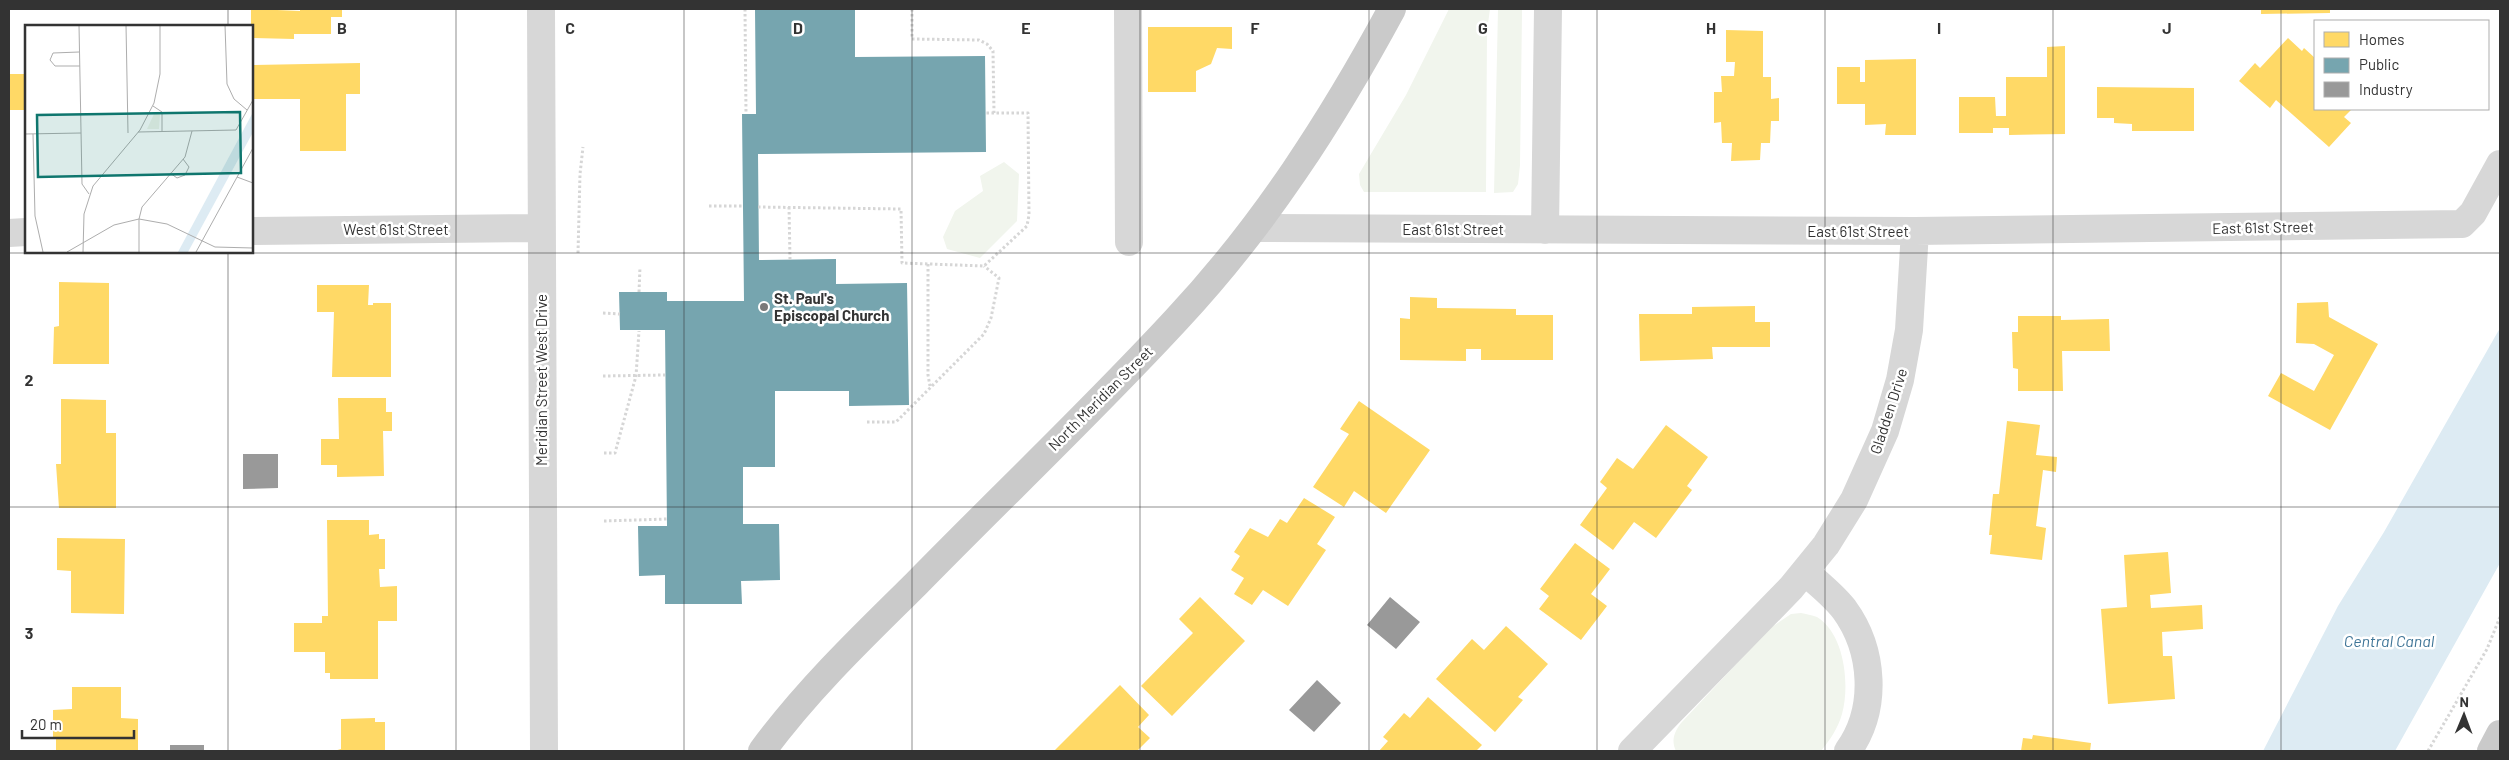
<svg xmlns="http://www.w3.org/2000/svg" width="2509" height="760" font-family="Barlow,sans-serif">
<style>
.green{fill:#f1f5ed}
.water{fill:#ddebf3}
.homes{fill:#ffd966}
.public{fill:#76a5af}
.industry{fill:#999}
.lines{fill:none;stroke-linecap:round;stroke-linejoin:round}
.path{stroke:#d6d6d6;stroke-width:3;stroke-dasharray:2.5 2.5;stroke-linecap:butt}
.minor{stroke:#d7d7d7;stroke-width:28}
.major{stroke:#cacaca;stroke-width:28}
.grid{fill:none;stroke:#333;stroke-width:1;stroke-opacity:0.55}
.poi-dot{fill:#7a7a7a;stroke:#fff;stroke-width:2}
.labels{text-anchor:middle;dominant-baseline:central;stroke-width:5;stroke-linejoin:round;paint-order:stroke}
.street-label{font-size:15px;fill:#333;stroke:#fff}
.poi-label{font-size:15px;font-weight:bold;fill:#333;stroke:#fff;text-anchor:start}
.water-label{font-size:16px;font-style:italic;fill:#3f7597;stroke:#fff}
.inset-road{fill:none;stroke:#adadad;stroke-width:1}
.view{fill:#0f766e;fill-opacity:0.15;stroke:#0f766e;stroke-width:2.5}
.inset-edge{fill:none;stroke:#333;stroke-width:2.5}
.grid-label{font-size:16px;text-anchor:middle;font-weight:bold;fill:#333;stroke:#fff;stroke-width:5;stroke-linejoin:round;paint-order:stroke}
</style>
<rect width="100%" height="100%" fill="#fff"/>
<!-- green -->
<path class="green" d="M1449,9H1490L1487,31L1486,192H1364L1360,185L1359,174L1406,95Z
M1498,9H1522V14L1520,165L1518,184L1513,192L1494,193Z
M1004,162L1019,174L1017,221L980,258L947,249L943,237L955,211L983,191L980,176Z
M1801,613C1806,614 1812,615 1817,617C1845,634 1850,686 1842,714C1838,728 1830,740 1821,751H1676C1671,741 1674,732 1681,723L1769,629L1791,614Z"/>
<!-- water -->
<path class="water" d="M2500,328V563L2395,751H2263L2338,606L2384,532Z"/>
<!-- homes -->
<path class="homes" d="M251,9L300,11V9H342V17H331V34H294V39L251,38Z
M2261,9H2330V13L2261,14Z
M1148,27H1232V49L1217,48L1211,64L1196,71V92H1148Z
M1726,30L1763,31V77H1771V99L1779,98V121H1771L1770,143H1761L1760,160L1731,161L1732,143H1722L1721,122L1714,123V92H1722L1721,76H1734L1735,62H1726Z
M2288,38L2302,51L2304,48L2315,58V109H2352L2344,117L2351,123L2329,147L2276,100L2270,108L2239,81L2255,63L2260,68Z
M2065,46V134L2009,135V128H1993V133H1959V97H1995L1996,116H2006V77H2047V47Z
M1916,59V135H1885L1886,124L1865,125V104H1837V67H1860V82H1865V60Z
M360,63V94H346V151H300V99H251V65Z
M9,74H26V110H9Z
M2097,87L2194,88V131H2132V124L2114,123V118H2097Z
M59,282L109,283V364H53L54,327L59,326Z
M317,285H369L368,305H373V303H391V377H332L334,312H317Z
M1410,297L1437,298V308L1516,309V315H1553V360H1481V349H1466V361L1400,360V318L1410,319Z
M2328,302L2329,317L2378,344L2330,430L2268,396L2281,373L2314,391L2334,355L2314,344L2296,343L2297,303Z
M1755,306V322H1770V347H1712L1713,359L1640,361L1639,314H1692V307Z
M2018,316H2061V320L2109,319L2110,351H2062L2063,391H2018V369L2013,368L2012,332H2018Z
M338,398H386V412H392V431H383L384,476L337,477V465H321V439H339Z
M61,399L106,400V433H116V508H59L56,464H61Z
M1359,401L1430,450L1386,513L1354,491L1344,507L1313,487L1349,434L1340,429Z
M2007,421L2040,425L2036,455L2057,457L2056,472L2043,470L2036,526L2046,528L2042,560L1990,554L1992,535H1989L1993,494H1999Z
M1666,425L1708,457L1687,486L1692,490L1656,538L1634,522L1613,550L1580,525L1607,488L1600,482L1617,458L1633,469Z
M1304,498L1335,517L1317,544L1326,550L1288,606L1263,590L1252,605L1234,594L1244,578L1231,570L1240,556L1234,552L1250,528L1268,537L1280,519L1287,523Z
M327,520H369V535L379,534V539H385V569H379L380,587L397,586V621H378V679H330V673H325V652H294V623H322V616H328Z
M57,538L125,539L124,614L71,613V571L57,570Z
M1575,543L1610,569L1591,594L1607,606L1581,640L1539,609L1549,596L1540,589Z
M2168,552L2171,593L2150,595L2151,608L2202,605L2203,629L2162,632L2163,656H2172L2175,699L2108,704L2101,609L2127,607L2124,555Z
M1200,597L1245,641L1172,716L1141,686L1193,633L1179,619Z
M1506,626L1548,664L1518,697L1523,700L1495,732L1436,679L1472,639L1484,650Z
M1120,685L1149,715L1138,727L1150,738L1137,751H1054Z
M72,687H121V718L138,719V751H56V739L53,738V710L72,709Z
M1428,697L1482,745L1476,751H1379L1388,741L1383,737L1404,713L1410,718Z
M375,718V722H385V751H334L341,749V719Z
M2033,735L2091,743L2090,751H2021L2023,738L2032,739Z"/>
<!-- public -->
<path class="public" d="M755,9H855V57L985,56L986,152L758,154L759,260L836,259V284L907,283L909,405L849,406V391H775V467H743V524H779L780,580L741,581L742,604H665V575L639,576L638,526H667L665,330H620L619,292H667V301H744L742,114H756Z"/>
<!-- industry -->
<path class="industry" d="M243,454H278V488L243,489Z
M1390,597L1420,622L1396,649L1367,625Z
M1317,680L1341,703L1314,732L1289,710Z
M170,745H204V751H170Z"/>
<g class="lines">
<!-- path -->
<path class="path" d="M745,9L746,114
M912,9V39L979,40L987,44L993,51L994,113
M709,206H743
M758,207L901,209L902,263L984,266L1027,226L1029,215L1028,113H986
M789,207L790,260
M578,253L580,174L583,147
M928,264V375L930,386
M639,292L640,267
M603,313L620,314
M603,376L665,375
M867,422H896L984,334L991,318L999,278L984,266
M604,453H615L636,376L639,331
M604,521L667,519
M2428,751L2487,649L2500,617"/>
<!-- minor -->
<path class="minor" d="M541,9L544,751
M1128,9L1129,242
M1254,228L1915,231L2462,224L2473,213L2500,164
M1545,230L1548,9
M251,231L540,228
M9,233L26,232
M1805,572C1818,583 1833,595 1844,609C1874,650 1878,709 1848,751
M1632,751L1791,588L1826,545L1854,500L1885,431L1900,380L1909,330L1915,231"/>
<!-- major -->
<path class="major" d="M762,751C807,690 861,638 915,585C1002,496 1093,410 1177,319C1264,226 1332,120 1392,9
M2491,751L2500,734"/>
</g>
<!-- grid -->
<path class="grid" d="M228,9V26M456,9V751M684,9V751M912,9V751M1140,9V751M1369,9V751M1597,9V751M1825,9V751M2053,9V751M2281,9V751M228,251V751M9,253H2500M9,507H2500"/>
<!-- markers -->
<circle class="poi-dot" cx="764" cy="307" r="5"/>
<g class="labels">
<!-- street labels -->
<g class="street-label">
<text transform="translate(2263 227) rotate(-1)">East 61st Street</text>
<text x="396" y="229">West 61st Street</text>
<text x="1453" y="229">East 61st Street</text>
<text x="1858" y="231">East 61st Street</text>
<text transform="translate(541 380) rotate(-90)">Meridian Street West Drive</text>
<text transform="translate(1100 398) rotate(-45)">North Meridian Street</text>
<text transform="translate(1888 411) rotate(-72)">Gladden Drive</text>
</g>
<!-- poi labels -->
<g class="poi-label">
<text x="774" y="298">St. Paul's<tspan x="774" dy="17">Episcopal Church</tspan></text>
</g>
<!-- water labels -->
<g class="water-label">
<text x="2389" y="640">Central Canal</text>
</g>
</g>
<!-- overview -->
<g transform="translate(25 25)">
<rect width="228" height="228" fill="#fff"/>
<path d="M130,87L135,89L134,104H122Z" fill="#f1f5ed"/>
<path d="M227,89V109L163,227H153Z" fill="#ddebf3"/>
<path class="inset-road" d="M54,0L57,159L64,169M101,0L103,108M200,0L202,59L209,74L222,85M54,27L28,28L25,35L30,41H55M128,81L137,87V107M113,107L211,105L228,75M0,109L56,108M8,109L10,191L18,227M145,148L152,153L160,150L164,142L158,134M212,152L228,158M42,227L89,200L114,194L142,199L190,222L228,223M58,227L59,189L68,161L115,105L129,78L135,49V0M114,227V194L117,182L160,132L167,106M171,227L228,123"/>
<path class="view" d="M215,87L216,148L13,152L12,90Z"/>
<rect width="228" height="228" class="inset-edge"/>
</g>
<g class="grid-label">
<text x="342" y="34">B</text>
<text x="570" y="34">C</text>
<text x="798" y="34">D</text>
<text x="1026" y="34">E</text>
<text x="1255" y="34">F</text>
<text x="1483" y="34">G</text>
<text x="1711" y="34">H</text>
<text x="1939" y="34">I</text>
<text x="2167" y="34">J</text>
<text x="29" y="386">2</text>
<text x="29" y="639">3</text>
</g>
<!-- border -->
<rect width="2509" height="760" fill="none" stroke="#333333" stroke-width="20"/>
<!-- legend -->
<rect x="2314" y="20" width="175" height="90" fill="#ffffff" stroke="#adadad"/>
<rect x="2324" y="32" width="25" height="15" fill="#ffd966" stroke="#adadad"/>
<text x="2359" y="45" font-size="15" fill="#333333">Homes</text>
<rect x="2324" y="58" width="25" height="15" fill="#76a5af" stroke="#adadad"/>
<text x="2359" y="70" font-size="15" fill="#333333">Public</text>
<rect x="2324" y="82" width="25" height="15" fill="#999999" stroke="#adadad"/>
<text x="2359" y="95" font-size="15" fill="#333333">Industry</text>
<!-- north arrow -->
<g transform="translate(2464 715) rotate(1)" stroke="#ffffff" stroke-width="4" paint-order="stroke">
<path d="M0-4L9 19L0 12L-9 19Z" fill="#333333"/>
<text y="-8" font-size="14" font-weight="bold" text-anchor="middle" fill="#333333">N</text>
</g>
<!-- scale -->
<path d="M22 730v8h112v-8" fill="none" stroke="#333333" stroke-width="2.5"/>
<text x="30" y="730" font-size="15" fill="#333333" stroke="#ffffff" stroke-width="4" paint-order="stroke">20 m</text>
</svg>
